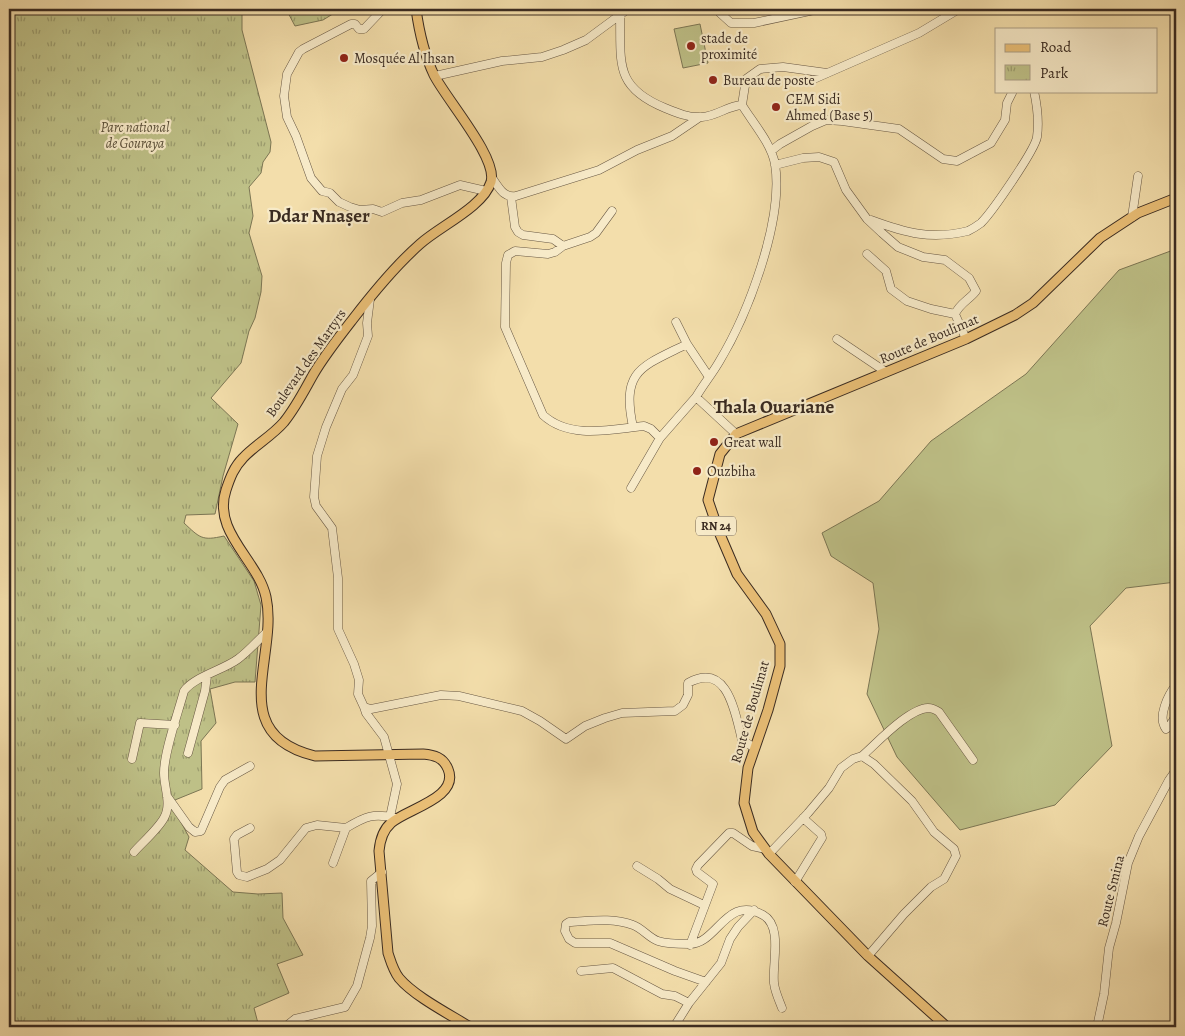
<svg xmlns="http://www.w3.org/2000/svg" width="1185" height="1036" font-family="Alegreya,serif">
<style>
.grass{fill:#bec087;stroke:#7c7654}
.park{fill:url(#park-tufts);stroke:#7c7654}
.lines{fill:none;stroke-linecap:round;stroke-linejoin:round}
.minor-casing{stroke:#685844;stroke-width:9}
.major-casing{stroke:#3a2b21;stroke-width:11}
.minor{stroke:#f7eac8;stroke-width:8}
.major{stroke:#eabf76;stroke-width:9}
.poi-dot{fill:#8f2418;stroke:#f7eac8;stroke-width:2}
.labels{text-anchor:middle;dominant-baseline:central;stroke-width:4.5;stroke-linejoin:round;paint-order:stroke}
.shield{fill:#f7eac8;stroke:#736453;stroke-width:1}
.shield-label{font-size:12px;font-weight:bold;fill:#3a2b21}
.poi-label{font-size:14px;fill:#3a2b21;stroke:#f7eac8;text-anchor:start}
.park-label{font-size:14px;font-style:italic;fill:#5b503a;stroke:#f7eac8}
.street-label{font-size:14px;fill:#3a2b21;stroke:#f7eac8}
.district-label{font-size:19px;font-weight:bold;fill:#3a2b21;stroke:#f7eac8}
</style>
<defs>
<pattern id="park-tufts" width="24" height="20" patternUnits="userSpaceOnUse" patternTransform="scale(1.25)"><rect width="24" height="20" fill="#bec087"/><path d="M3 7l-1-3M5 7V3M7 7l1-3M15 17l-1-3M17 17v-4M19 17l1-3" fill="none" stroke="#9b9c6e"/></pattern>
</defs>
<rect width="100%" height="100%" fill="#f3deab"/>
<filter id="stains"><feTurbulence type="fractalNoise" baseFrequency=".004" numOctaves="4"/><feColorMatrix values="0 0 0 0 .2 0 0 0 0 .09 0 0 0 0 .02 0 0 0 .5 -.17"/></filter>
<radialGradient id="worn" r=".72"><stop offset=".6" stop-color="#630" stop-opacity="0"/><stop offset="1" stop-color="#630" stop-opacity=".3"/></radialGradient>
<!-- grass -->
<path class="grass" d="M700,24L708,63L683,68L674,29Z
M1176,249V582L1126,588L1090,626L1112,746L1055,805L960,830L897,757L867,694L879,629L873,583L831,556L822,533L879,501L931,441L1026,374L1119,270Z"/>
<!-- park -->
<path class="park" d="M9,9H242V30L271,142L270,152L263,162L261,173L249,187L253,216L249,233L262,276L261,292L255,318L249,331L241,363L211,398L238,424L223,476L215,514L186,515L184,523C200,538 202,541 224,536L254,581L261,605L255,682H235L210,689L216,723L201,741L202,789L170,802L189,837L185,850L233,892L258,894L282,893L283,918L303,955L277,964L289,993L254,1008L259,1027H9Z
M286,9H354L347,14L336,12L323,20L295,26Z"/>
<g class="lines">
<defs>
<path id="minor" d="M383,9L364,29H359L355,24H351L303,49L299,52L287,74L284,96L287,117L296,136L311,178L322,191L330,193L339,202L350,207L360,210L373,209L382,212L402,203L421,200L460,185L486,191
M718,9L720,13L731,23H754L819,9
M620,15C621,63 614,87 665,108C677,113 689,118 702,117C717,116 727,106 742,105
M435,76L502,61L542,57L563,50L586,40L628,9
M807,82L919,33L959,9
M771,151L780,144L812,126L826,120L842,121L899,129L943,159L957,161L991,143L1005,120L1007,103L1013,91
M775,165L803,158L819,157L834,162L846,190L867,219L882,233L898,247L923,257L945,260L969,278L976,291C969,300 960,303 955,314L966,339
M492,178C499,187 503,198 516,196L599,170L637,150L672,136L700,117
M511,197L515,227L518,232L523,235L553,239L563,246
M612,211L596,233L590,237L563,246L555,252L548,254L515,251L508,255L506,263L505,327L543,415C570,440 612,429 644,426L651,429L660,438
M1132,217L1138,176
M871,220C906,233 931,240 968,231C972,229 977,226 981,223C992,212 1035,150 1037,137C1039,123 1037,105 1034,91
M867,254L886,271L891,289L907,301L931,309L955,314
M370,299L367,323L368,336L353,375L342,389L326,427L317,456L314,497L316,506L332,528L338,578V629L354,664L359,680L358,694L364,707L371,709L441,695L459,696L522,711L540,721L566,739L585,726L605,718L622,713L675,711L683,705L688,695V683C728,661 735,713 742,740L755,748
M676,322L687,344L709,377
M837,339L886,372
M633,427C621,370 641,367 687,344
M736,434L696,397C703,385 712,374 719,362C748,314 784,220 775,164C771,143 753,123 742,105L746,79L760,69L783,67L827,73
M631,488L660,438L696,397
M1176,685C1168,695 1157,717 1166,729L1169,727L1176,716
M364,707L366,713L384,737L397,784L390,817
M188,753L205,691L207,676
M862,756C877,743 908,709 928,708C933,708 936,710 939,712L973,760
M132,759L140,723L175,725
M167,796L189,827L195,832L201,831L220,787L225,780L250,766
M250,828L237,835L234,839L237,872L239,875L247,877L267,869L280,860L306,828L317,825L346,828C366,816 373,813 396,818
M134,852C142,843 158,829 164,818C172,804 164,788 164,773C164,752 178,713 184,691C194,677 223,670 238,659C249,651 258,640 267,632
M769,854L808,813L829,788L841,768L853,759L862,756L874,764L912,801L934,832L954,849L956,856L944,879L931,887L904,914L868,956
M333,863L346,828
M637,866L658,879L670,889L704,905
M795,882L822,838L821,834L803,818
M690,945L713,884L697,872L696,869L698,865L729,833H733L752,846L765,849
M581,971L613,968L662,994L675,996L689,1003
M706,982L675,971L610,943H575L569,939L565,931L566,924L569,922C590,921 612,917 633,925C642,928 649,938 658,941C667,944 680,944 689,944C717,945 726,894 763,915C783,926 772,963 774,983C775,992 779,1000 782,1008
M285,1027L295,1019L345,1007L357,986L370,938L372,926L371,881L382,872
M674,1027L689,1003L721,963L730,939L738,927L754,910
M1097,1027L1104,994L1109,948L1116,923L1128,863L1139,836L1169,780L1176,770"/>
<path id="major" d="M416,9C419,31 424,54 434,75C446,99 498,158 491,182C483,207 440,226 420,244C395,266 373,293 353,319C339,337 324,356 313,375C304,391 296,407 284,422C272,436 255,445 243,458C234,467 230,478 226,490C212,532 258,560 266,597C279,656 224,734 315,756L423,754C434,755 443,757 448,769C460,798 406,809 391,823C383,830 380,840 379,851L388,953C391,962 393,970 399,978C414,996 449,1014 470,1027
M947,1027L868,956L769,854L753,832L744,803L748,768L768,710L780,666V644L766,614L737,574L719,532L708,500L720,454L736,434L966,339L1015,315L1033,303L1100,238L1138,213L1176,198"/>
</defs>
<!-- minor casing -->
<use href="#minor" class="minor-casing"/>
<!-- major casing -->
<use href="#major" class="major-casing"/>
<!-- minor -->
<use href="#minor" class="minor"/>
<!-- major -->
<use href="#major" class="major"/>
</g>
<!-- markers -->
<g class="poi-dot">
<circle cx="691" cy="46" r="5"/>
<circle cx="344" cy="58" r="5"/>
<circle cx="713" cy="80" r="5"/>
<circle cx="776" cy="107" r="5"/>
<circle cx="714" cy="442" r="5"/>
<circle cx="697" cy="471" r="5"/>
</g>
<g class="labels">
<!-- shield labels -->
<rect class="shield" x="696" y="516.5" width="40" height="19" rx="4"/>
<g class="shield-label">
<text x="716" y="526">RN 24</text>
</g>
<!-- poi labels -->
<g class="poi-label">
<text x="701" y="38">stade de<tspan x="701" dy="16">proximité</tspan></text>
<text x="354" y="58">Mosquée Al Ihsan</text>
<text x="723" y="80">Bureau de poste</text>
<text x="786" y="99">CEM Sidi<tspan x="786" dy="16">Ahmed (Base 5)</tspan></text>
<text x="724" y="442">Great wall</text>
<text x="707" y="471">Ouzbiha</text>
</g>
<!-- park labels -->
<g class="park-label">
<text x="135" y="127">Parc national<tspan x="135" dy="16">de Gouraya</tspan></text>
</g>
<!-- street labels -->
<g class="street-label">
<text transform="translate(929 339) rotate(-23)">Route de Boulimat</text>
<text transform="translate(306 363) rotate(-55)">Boulevard des Martyrs</text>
<text transform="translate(750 712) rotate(-74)">Route de Boulimat</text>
<text transform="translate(1111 891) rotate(-76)">Route Smina</text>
</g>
<!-- district labels -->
<g class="district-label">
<text x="319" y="216">Ddar Nnaṣer</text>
<text x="774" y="407">Thala Ouariane</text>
</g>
</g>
<!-- margin -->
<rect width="1185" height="1036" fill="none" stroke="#f3deab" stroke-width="30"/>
<rect x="10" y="10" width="1165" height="1016" fill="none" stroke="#3a2b21" stroke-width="2.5"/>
<rect x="15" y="15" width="1155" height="1006" fill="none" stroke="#3a2b21"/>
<!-- legend -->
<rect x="995" y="28" width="162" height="65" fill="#f7eac8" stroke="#ab9e85"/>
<rect x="1005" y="44" width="25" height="8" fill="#eabf76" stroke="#ab9e85"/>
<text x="1040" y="52" font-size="15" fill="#3a2b21">Road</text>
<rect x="1005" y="65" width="25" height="15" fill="url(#park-tufts)" stroke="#ab9e85"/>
<text x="1040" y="78" font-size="15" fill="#3a2b21">Park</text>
<rect width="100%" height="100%" filter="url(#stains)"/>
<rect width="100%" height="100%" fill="url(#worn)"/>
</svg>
